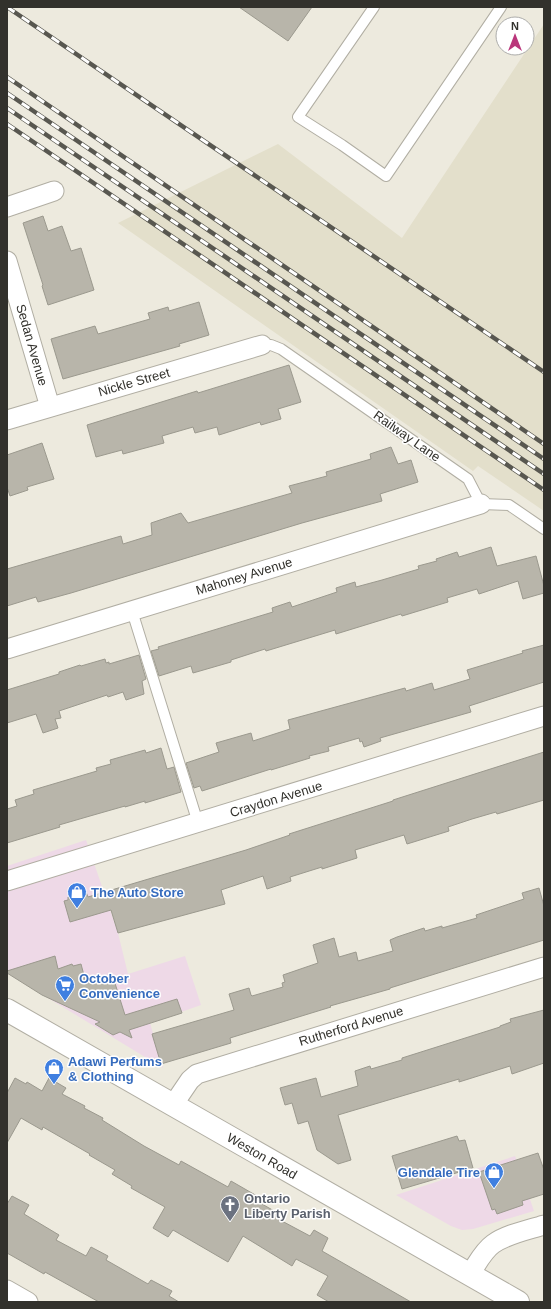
<svg xmlns="http://www.w3.org/2000/svg" width="551" height="1309" font-family="Helvetica,sans-serif">
<style>
.commercial{fill:#eed9e7}
.built{fill:#e3dfcb}
.building{fill:#b8b5aa;stroke:#9b998e}
.lines{fill:none;stroke-linecap:round;stroke-linejoin:round}
.lane-casing{stroke:#b1aea3;stroke-width:12}
.street-casing{stroke:#b1aea3;stroke-width:21}
.secondary-casing{stroke:#b1aea3;stroke-width:24}
.lane{stroke:#fff;stroke-width:10}
.street{stroke:#fff;stroke-width:19}
.secondary{stroke:#fff;stroke-width:22}
.rail-casing{stroke:#585750;stroke-width:4.5}
.rail{stroke:#fff;stroke-width:3;stroke-dasharray:9;stroke-linecap:butt}
.labels{text-anchor:middle;dominant-baseline:central;stroke-width:3;stroke-linejoin:round;paint-order:stroke}
.street-label{font-size:13px;fill:#32312c;stroke:#fff}
.shop-label{font-size:13px;font-weight:bold;fill:#366cbe;stroke:#fff;text-anchor:start}
.worship-label{font-size:13px;font-weight:bold;fill:#5b616d;stroke:#fff;text-anchor:start}
</style>
<rect width="100%" height="100%" fill="#edeade"/>
<!-- commercial -->
<path class="commercial" d="M86,840L118,933L128,974L185,956L201,1005L150,1023L163,1068L7,973V866Z
M515,1156L534,1211L473,1229L462,1230L451,1226L396,1195Z"/>
<!-- built -->
<path class="built" d="M544,24V511L478,466L473,471L118,223L278,144L402,238Z"/>
<!-- building -->
<path class="building" d="M239,7H312L288,41Z
M43,216L48,231L62,226L71,251L81,248L94,290L48,305L42,286L43,285L23,223Z
M199,302L209,335L179,344L180,346L63,379L51,339L95,326L98,334L150,319L148,313L168,307L169,311Z
M289,365L301,402L278,409L281,419L261,425L260,422L219,435L217,427L195,433L193,427L162,436L164,443L123,454L122,450L96,457L87,425L197,391L198,393Z
M42,443L54,479L27,487L28,490L10,496L7,487V455Z
M391,447L398,464L411,460L418,482L380,494L382,501L302,523L71,593L38,602L36,597L7,606V569L121,536L123,544L152,535L151,523L181,513L188,523L292,493L289,486L327,476L326,472L371,459L370,454Z
M491,547L497,566L536,556L544,586V593L523,599L518,581L479,594L477,589L447,598L448,602L402,616L401,614L336,634L335,630L266,651L265,649L231,660V662L193,673L191,666L159,676L151,651L159,649L158,647L273,612L272,608L290,602L292,607L337,592L336,588L355,582L356,587L382,580L419,569L418,566L437,561L436,559L457,552L459,557Z
M544,645V682L469,706L471,712L380,738L381,741L364,747L362,741L360,742L359,738L328,747L329,751L309,756L310,758L271,770V769L202,791L200,786L194,788L186,763L219,752L216,743L251,733L253,741L290,729L288,720L405,688L406,691L432,683L434,690L470,679L467,670L523,653L522,651Z
M139,655L146,679L142,681L144,694L126,700L123,692L108,697L107,695L59,711L61,718L55,719L58,728L43,733L36,714L7,723V690L59,674V672L80,665L81,666L105,659L106,663L109,662V664Z
M161,748L167,769L174,767L181,792L145,803V801L125,807V806L90,816L59,825L60,827L7,843V809L17,806L15,800L34,794L33,790L97,771L96,768L111,764L110,760L145,750L146,753Z
M544,752V800L497,814L496,812L472,819L448,827L449,831L407,844L404,835L355,850L357,858L322,869V867L290,877L291,881L267,889L263,876L221,890L225,904L118,933L111,910L70,922L64,901L68,900V897L86,892L88,897L246,850L290,835L289,834L393,801V800Z
M539,888L544,906V940L390,988V989L330,1006L331,1007L230,1038L231,1043L161,1064L152,1034L234,1010L229,994L249,988L251,995L252,996L283,987L282,983L285,982L283,975L318,963L313,945L334,938L339,957L356,952L358,961L393,951L390,940L397,937L424,928L425,931L442,926V928L477,918L476,915L524,899L522,893Z
M55,956L58,969L72,964L73,966L81,964L86,983L113,977L125,1015L177,999L182,1013L129,1030L132,1038L120,1032L113,1035L95,1024L100,1022L42,995L7,973V971Z
M544,1010V1063L512,1074L510,1066L459,1082V1079L338,1115L351,1160L338,1164L317,1150L308,1121L298,1124L292,1103L285,1105L280,1088L316,1078L321,1097L358,1086L355,1071L370,1066L371,1069L402,1060V1058L500,1027V1026L511,1022L510,1019Z
M15,1078L26,1084L27,1082L42,1091L49,1078L66,1088L62,1094L85,1106L84,1108L103,1118L102,1120L144,1146L179,1165L181,1161L228,1187L231,1181L264,1200L262,1204L283,1216L280,1220L310,1236L314,1230L328,1238L322,1251L411,1302H329L317,1295L328,1276L296,1259L292,1266L243,1236L228,1262L173,1230L168,1237L153,1228L165,1207L131,1188L132,1186L112,1174L115,1170L89,1155L90,1154L43,1127L42,1130L21,1118L7,1143V1093Z
M457,1136L459,1141L465,1140L473,1168L402,1189L392,1156Z
M538,1153L544,1170V1194L522,1201L523,1205L497,1214L495,1209L492,1210L479,1172Z
M12,1196L29,1205L24,1214L59,1235L56,1240L86,1256L91,1247L108,1256L106,1260L148,1284L151,1280L172,1291L169,1296L179,1302H99L45,1272L44,1274L7,1253V1204Z"/>
<g class="lines">
<defs>
<path id="lane" d="M374,7L298,117L342,145L386,176L501,7
M262,345H271L281,349L468,479L481,504L509,505L544,529
M132,611L198,823"/>
<path id="street" d="M7,207L54,191
M7,261L50,407
M7,420L262,345
M7,649L481,504
M7,881L544,716
M173,1105L190,1080L197,1074L544,967
M470,1274C477,1264 483,1251 493,1244C507,1234 528,1230 544,1225
M7,1290L28,1302"/>
<path id="secondary" d="M7,1010L518,1302"/>
</defs>
<!-- lane casing -->
<use href="#lane" class="lane-casing"/>
<!-- street casing -->
<use href="#street" class="street-casing"/>
<!-- secondary casing -->
<use href="#secondary" class="secondary-casing"/>
<!-- lane -->
<use href="#lane" class="lane"/>
<!-- street -->
<use href="#street" class="street"/>
<!-- secondary -->
<use href="#secondary" class="secondary"/>
<defs>
<path id="rail" d="M7,7L544,372
M7,77L544,444
M7,93L544,459
M7,108L544,474
M7,124L544,490"/>
</defs>
<!-- rail casing -->
<use href="#rail" class="rail-casing"/>
<!-- rail -->
<use href="#rail" class="rail"/>
</g>
<!-- icons -->
<defs>
<symbol id="shop-pin" viewBox="-11 -11 22 30"><path d="M0 17L-7.5 6A9.5 9.5 0 1 1 7.5 6Z" fill="#3f7fe0" stroke="#fff"/><path d="M-5-2.5h2.3a2.7 3.5 0 0 1 5.4 0H5L5.5 6h-11ZM-1.5-2.5h3a1.5 2.3 0 0 0-3 0Z" fill="#fff"/></symbol>
<symbol id="supermarket-pin" viewBox="-11 -11 22 30"><path d="M0 17L-7.5 6A9.5 9.5 0 1 1 7.5 6Z" fill="#3f7fe0" stroke="#fff"/><path d="M-6-5.5h2.5l.6 2H6L4.5 2H-2.5L-4.4-4H-6ZM-1.5 3.2a1.3 1.3 0 1 0 .1 0ZM3 3.2a1.3 1.3 0 1 0 .1 0Z" fill="#fff"/></symbol>
<symbol id="church-pin" viewBox="-11 -11 22 30"><path d="M0 17L-7.5 6A9.5 9.5 0 1 1 7.5 6Z" fill="#6b7280" stroke="#fff"/><path d="M-1.2-6h2.4v3.5h3.3v2.4h-3.3V6h-2.4V-.1h-3.3v-2.4h3.3Z" fill="#fff"/></symbol>
</defs>
<g fill-rule="evenodd">
<use href="#shop-pin" x="66" y="881" width="22" height="30"/>
<use href="#supermarket-pin" x="54" y="974" width="22" height="30"/>
<use href="#shop-pin" x="43" y="1057" width="22" height="30"/>
<use href="#shop-pin" x="483" y="1161" width="22" height="30"/>
<use href="#church-pin" x="219" y="1194" width="22" height="30"/>
</g>
<g class="labels">
<!-- street labels -->
<g class="street-label">
<text transform="translate(32 345) rotate(74)">Sedan Avenue</text>
<text transform="translate(134 382) rotate(-16)">Nickle Street</text>
<text transform="translate(407 436) rotate(35)">Railway Lane</text>
<text transform="translate(244 576) rotate(-17)">Mahoney Avenue</text>
<text transform="translate(276 799) rotate(-17)">Craydon Avenue</text>
<text transform="translate(351 1026) rotate(-17)">Rutherford Avenue</text>
<text transform="translate(262 1156) rotate(30)">Weston Road</text>
</g>
<!-- shop labels -->
<g class="shop-label">
<text x="91" y="892">The Auto Store</text>
<text x="79" y="978">October<tspan x="79" dy="15">Convenience</tspan></text>
<text x="68" y="1061">Adawi Perfums<tspan x="68" dy="15">&amp; Clothing</tspan></text>
<text x="480" y="1172" text-anchor="end">Glendale Tire</text>
</g>
<!-- worship labels -->
<g class="worship-label">
<text x="244" y="1198">Ontario<tspan x="244" dy="15">Liberty Parish</tspan></text>
</g>
</g>
<!-- border -->
<rect width="551" height="1309" fill="none" stroke="#32312c" stroke-width="16"/>
<!-- north arrow -->
<g transform="translate(515 36)"><circle r="19" fill="#ffffff" stroke="#adadab"/>
<path d="M0-3L7 15L0 10L-7 15Z" fill="#ba367b"/>
<text y="-6" font-size="11" font-weight="bold" text-anchor="middle" fill="#32312c">N</text>
</g>
</svg>
